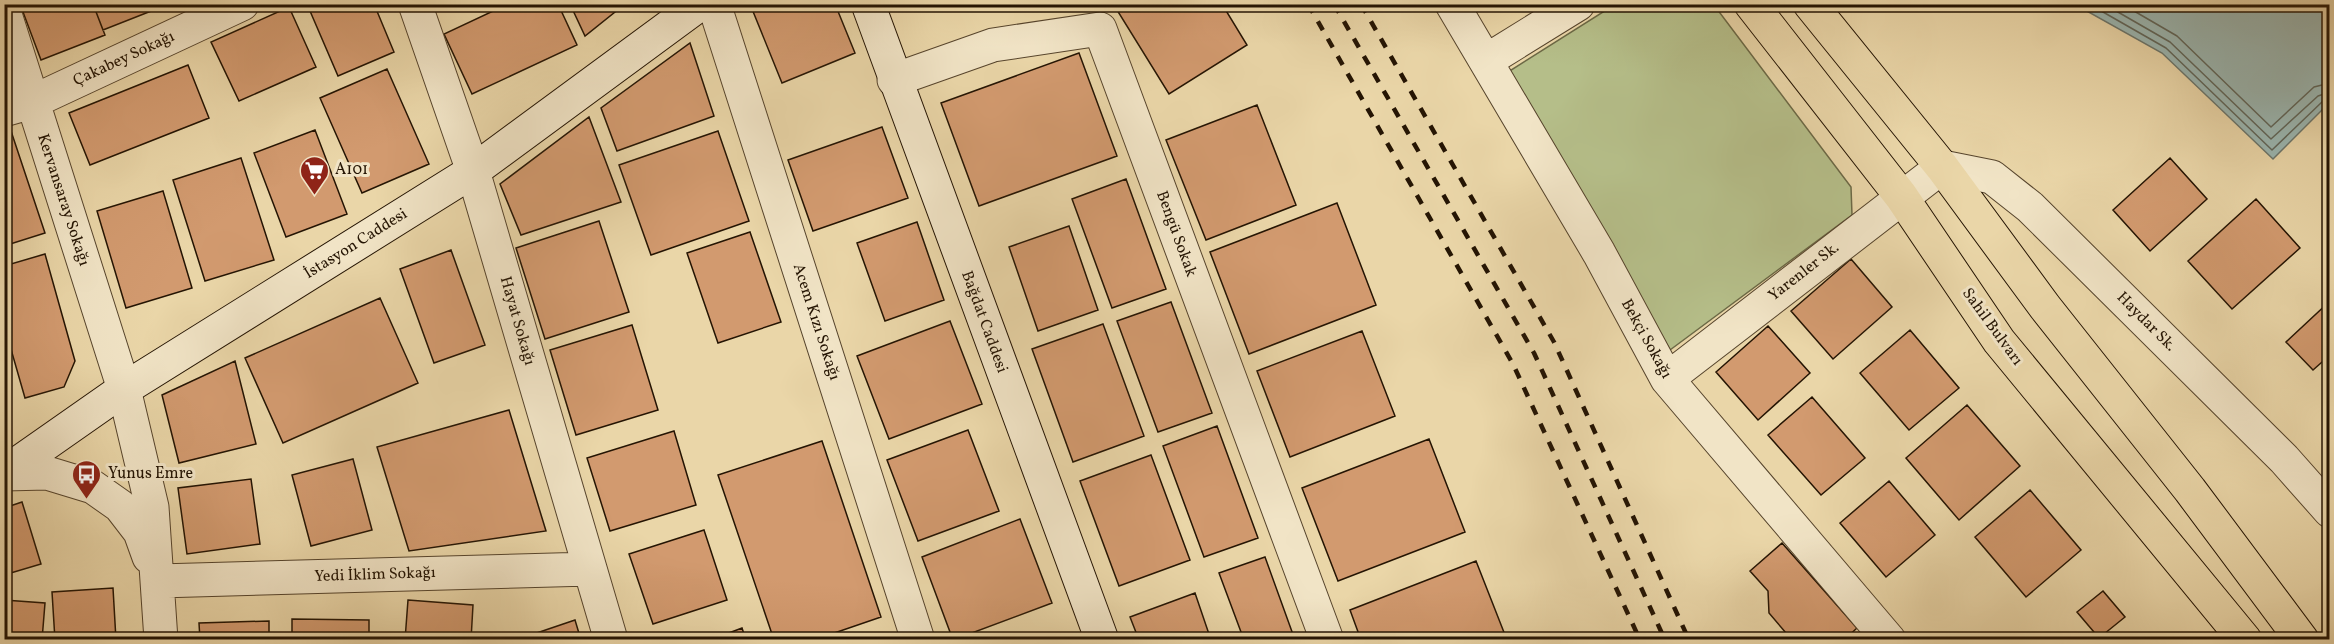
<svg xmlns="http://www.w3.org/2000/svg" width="2334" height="644" font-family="Vollkorn,serif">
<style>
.green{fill:#b5be89;stroke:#6c6946;stroke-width:1.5}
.water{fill:#9bb7b2;stroke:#6b766c;stroke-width:1.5}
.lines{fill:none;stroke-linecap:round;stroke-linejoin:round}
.shore{stroke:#60665a;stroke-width:1.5}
.building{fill:#d29a6f;stroke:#241403;stroke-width:1.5}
.street-casing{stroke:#56442c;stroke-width:35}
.secondary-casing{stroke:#241403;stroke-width:35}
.highway-casing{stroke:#241403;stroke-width:35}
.street{stroke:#f1e4c6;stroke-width:33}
.secondary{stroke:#f1e4c6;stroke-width:33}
.highway{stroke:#ead6a8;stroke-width:33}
.rail{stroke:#241403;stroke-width:4.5;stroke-dasharray:10 10;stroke-linecap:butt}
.labels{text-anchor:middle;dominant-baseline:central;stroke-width:6;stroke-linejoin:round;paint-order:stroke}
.street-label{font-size:16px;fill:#241403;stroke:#f1e4c6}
.poi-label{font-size:16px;fill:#241403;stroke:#f1e4c6;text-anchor:start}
</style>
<rect width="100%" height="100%" fill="#ead6a8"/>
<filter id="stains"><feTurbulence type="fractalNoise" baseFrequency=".00333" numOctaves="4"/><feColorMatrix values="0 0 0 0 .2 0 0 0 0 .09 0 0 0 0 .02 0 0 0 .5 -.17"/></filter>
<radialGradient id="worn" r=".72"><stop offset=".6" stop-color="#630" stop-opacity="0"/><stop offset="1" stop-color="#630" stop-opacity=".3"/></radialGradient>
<!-- green -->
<path class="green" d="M1614,5H1714L1851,187L1852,215L1670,350L1508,72Z"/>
<!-- water -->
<path class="water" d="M2076,5H2329V103L2273,159L2162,53Z"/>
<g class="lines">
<!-- shore -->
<path class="shore" d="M2089,4L2166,48L2272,150L2323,101L2330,99
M2104,4L2170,42L2271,139L2318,96L2330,92
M2122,4L2177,36L2271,127L2314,87L2330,83"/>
</g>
<!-- building -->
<path class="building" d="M20,4H93L105,35L41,60Z
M93,4H169L103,30Z
M307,4H374L394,52L338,76Z
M508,4H558L577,45L472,94L444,34Z
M570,4H625L585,36Z
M750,4H835L855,53L782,83Z
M1127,4H1222L1247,45L1169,94L1117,10Z
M289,7L316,67L239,101L211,42Z
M690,43L714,116L617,151L601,108Z
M1079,53L1117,156L979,206L941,103Z
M188,65L209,118L90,165L69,113Z
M387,69L429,164L362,193L320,98Z
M1257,105L1296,205L1206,240L1166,140Z
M589,117L621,202L521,235L500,184Z
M882,127L908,198L813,231L788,160Z
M10,128L45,233L4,246V130Z
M315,130L347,214L286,237L254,153Z
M718,131L749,221L651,255L619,165Z
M241,158L274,260L205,281L173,180Z
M2170,158L2207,199L2150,251L2113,210Z
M1126,179L1166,289L1112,308L1072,199Z
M163,191L192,288L126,308L97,211Z
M2256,199L2300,248L2232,309L2188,261Z
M1337,203L1376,305L1249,354L1210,252Z
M599,221L629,312L545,339L516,248Z
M917,222L944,300L885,321L857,243Z
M1069,226L1098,310L1038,331L1009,247Z
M750,232L781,322L718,343L687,253Z
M451,250L485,345L434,363L400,269Z
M45,254L75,361L64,387L25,398L4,325V266Z
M1851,259L1892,307L1833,359L1791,311Z
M380,298L418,383L283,443L245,358Z
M2330,301V355L2313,370L2286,342Z
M1171,302L1212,413L1158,432L1117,321Z
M950,321L982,404L889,439L857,356Z
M1103,324L1144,436L1073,462L1032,349Z
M632,325L658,410L576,435L550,350Z
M1768,326L1810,373L1758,420L1716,372Z
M1910,330L1959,388L1909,430L1860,373Z
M1362,331L1395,416L1290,457L1257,371Z
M235,361L256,444L179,463L162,395Z
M1812,397L1865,458L1821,495L1768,435Z
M1967,405L2020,466L1959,520L1906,458Z
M509,410L546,531L409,551L377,447Z
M1217,426L1258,538L1204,557L1163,446Z
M968,430L999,511L918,541L887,460Z
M674,431L696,505L610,531L587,458Z
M1429,439L1465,532L1338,581L1302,488Z
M822,441L881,617L814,640H774L718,475Z
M1151,455L1190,560L1119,586L1080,481Z
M353,459L372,530L311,546L292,475Z
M251,479L260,544L187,554L178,488Z
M1889,481L1935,535L1886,577L1840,523Z
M2030,490L2081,550L2026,597L1975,537Z
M22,502L41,564L4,575V508Z
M1020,519L1052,603L953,640L922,557Z
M704,530L727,600L653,624L629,554Z
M1782,543L1857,628L1844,640H1792L1769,613L1768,591L1750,571Z
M1265,557L1295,640H1244L1219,573Z
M1476,561L1507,640H1361L1350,610Z
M113,588L116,640H55L52,592Z
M2103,591L2125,617L2099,638L2077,612Z
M1195,593L1211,640H1139L1130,617Z
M4,600L45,603L42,640H4Z
M408,600L473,605L471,640H405Z
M292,619L369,620V640H292Z
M575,620L581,640H516Z
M269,621V640H200L199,623Z
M742,628L746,640H710Z"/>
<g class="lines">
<defs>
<path id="street" d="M415,4L473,171L611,640
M714,4L918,640
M1452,4L1599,253L1667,379L1889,640
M4,11L124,389L152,507L161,640
M1486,61L1578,4
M894,80L993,45L1100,29L1327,640
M4,110L32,102L242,4
M1667,379L1942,167L1992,177L2030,207L2284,459L2330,511
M4,474L47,473L93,487L120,506L140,532L149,557
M159,581L590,569"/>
<path id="secondary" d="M868,4L1102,640
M4,473L124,389L473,171L700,4"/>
<path id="highway" d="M1751,4L1901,196L1999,341L2245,640
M1810,4L1942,167L2045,307L2190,490L2302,640"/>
</defs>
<!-- street casing -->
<use href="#street" class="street-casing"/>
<!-- secondary casing -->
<use href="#secondary" class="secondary-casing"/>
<!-- highway casing -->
<use href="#highway" class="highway-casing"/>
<!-- street -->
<use href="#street" class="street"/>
<!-- secondary -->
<use href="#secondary" class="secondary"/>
<!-- highway -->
<use href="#highway" class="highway"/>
<!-- rail -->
<path class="rail" d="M1308,4L1513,364L1640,640
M1334,4L1534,353L1665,640
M1361,4L1554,342L1689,640"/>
</g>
<!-- icons -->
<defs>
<symbol id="supermarket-pin" viewBox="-11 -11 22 30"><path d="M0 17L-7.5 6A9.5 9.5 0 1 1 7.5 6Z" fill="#8f2418" stroke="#f1e4c6"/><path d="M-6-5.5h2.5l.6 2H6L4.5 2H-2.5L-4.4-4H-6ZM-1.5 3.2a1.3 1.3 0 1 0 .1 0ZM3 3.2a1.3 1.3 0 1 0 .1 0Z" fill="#fff"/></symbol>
<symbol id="bus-pin" viewBox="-11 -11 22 30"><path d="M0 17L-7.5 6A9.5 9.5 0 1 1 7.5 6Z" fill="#8f2418" stroke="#f1e4c6"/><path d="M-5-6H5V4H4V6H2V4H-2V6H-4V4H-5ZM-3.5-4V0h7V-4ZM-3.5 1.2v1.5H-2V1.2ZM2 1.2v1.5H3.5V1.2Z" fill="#fff"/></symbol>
</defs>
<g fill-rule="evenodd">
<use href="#supermarket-pin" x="298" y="154" width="33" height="45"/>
<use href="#bus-pin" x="70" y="458" width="33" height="45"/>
</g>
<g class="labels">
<!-- street labels -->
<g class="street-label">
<text transform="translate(124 59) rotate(-25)">Çakabey Sokağı</text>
<text transform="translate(63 200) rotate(72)">Kervansaray Sokağı</text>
<text transform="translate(1176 234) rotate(70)">Bengü Sokak</text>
<text transform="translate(356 244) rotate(-32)">İstasyon Caddesi</text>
<text transform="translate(1804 272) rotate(-38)">Yarenler Sk.</text>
<text transform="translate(517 321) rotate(74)">Hayat Sokağı</text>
<text transform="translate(816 322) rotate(72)">Acem Kızı Sokağı</text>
<text transform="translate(984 322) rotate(70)">Bağdat Caddesi</text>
<text transform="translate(2146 322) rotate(45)">Haydar Sk.</text>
<text transform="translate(1992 327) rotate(54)">Sahil Bulvarı</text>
<text transform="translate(1646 339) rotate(61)">Bekçi Sokağı</text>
<text transform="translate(375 575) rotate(-2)">Yedi İklim Sokağı</text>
</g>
<!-- poi labels -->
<g class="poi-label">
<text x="335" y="170">A101</text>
<text x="108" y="474">Yunus Emre</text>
</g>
</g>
<!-- margin -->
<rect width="2334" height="644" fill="none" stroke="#ead6a8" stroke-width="24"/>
<rect x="6" y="6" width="2322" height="632" fill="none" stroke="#241403" stroke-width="3"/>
<rect x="12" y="12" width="2310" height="620" fill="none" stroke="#241403" stroke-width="1.5"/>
<rect width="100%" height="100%" filter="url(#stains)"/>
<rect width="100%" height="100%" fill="url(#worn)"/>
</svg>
